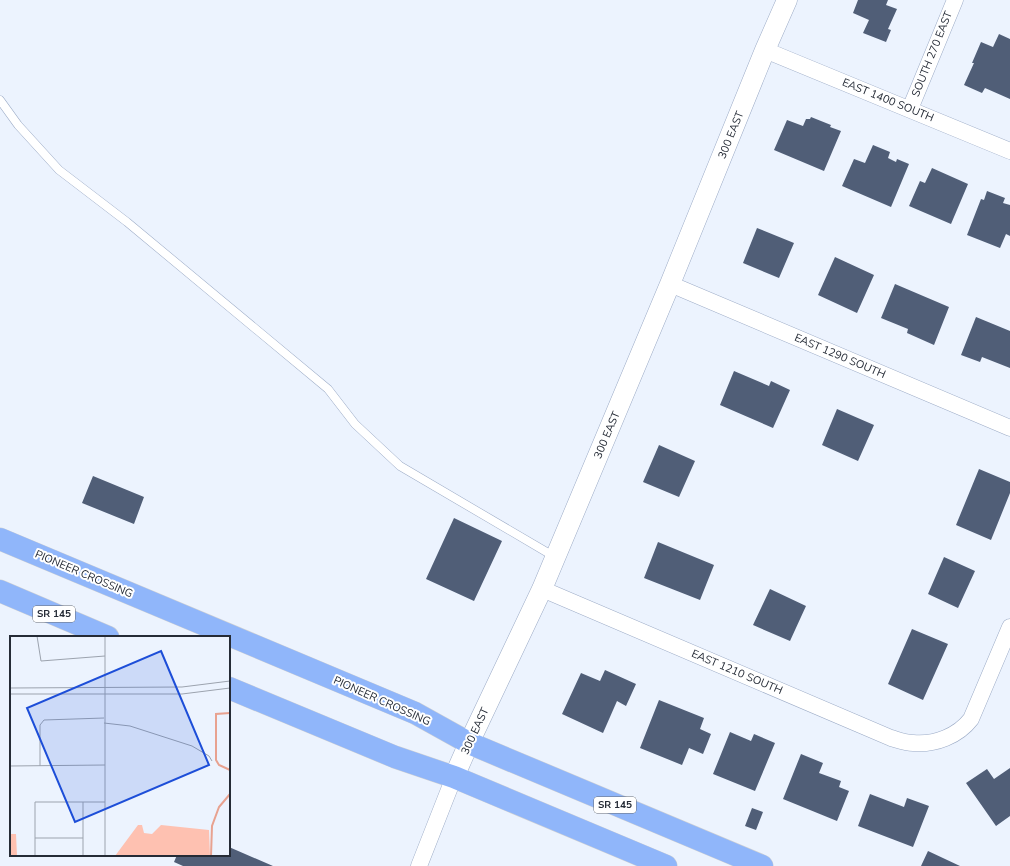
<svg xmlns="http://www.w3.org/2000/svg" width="1010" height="866" font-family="'Nunito Sans',sans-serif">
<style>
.building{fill:#505e77}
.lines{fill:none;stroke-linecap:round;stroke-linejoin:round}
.service-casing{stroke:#9dacc7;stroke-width:9}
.minor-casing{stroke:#9dacc7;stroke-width:17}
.tertiary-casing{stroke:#9dacc7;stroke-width:21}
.trunk-casing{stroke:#cfd0d3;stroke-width:23}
.service{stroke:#fff;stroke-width:8}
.minor{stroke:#fff;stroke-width:16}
.tertiary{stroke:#fff;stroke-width:20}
.trunk{stroke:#90b6fa;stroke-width:22}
.labels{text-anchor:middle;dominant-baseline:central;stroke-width:4;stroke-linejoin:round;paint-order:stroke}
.shield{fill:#fff;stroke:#666b72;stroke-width:1}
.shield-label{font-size:10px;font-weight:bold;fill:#252b36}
.street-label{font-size:11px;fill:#252b36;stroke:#fff}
.inset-river{fill:none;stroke:#e8a290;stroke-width:2}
.inset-road{fill:none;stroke:#9ca3ae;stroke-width:1}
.view{fill:#1d4ed8;fill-opacity:0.15;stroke:#1d4ed8;stroke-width:2}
.inset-edge{fill:none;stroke:#252b36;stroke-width:2}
</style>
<rect width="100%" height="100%" fill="#ecf3fe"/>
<!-- building -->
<path class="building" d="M858,0H888L886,5L897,9L888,29L891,30L886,42L863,33L869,20L853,13Z
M999,34L1010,39V99L985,88L982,93L964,85L974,63H972L981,42L993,47Z
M811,117L831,125L830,127L841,131L824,171L774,150L787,120L803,126L806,119H810Z
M873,145L890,152L888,158L896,162L897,159L909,164L891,207L842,186L854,159L865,163Z
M932,168L968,184L951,224L909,206L920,181L925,183Z
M987,191L1005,198L1003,203L1010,205V236L1006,234L1000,248L967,235L981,199L984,200Z
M757,228L794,243L779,278L743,263Z
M835,257L874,275L857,313L818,295Z
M895,284L949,307L934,345L907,333L908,329L881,318Z
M976,317L1010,331V368L982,357L980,362L961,355Z
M734,371L769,386L771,381L790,390L773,428L720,405Z
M837,409L874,425L858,461L822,445Z
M659,445L695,461L679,497L643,482Z
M979,469L1010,482V493L991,540L956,525Z
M93,476L144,497L134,524L82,503Z
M454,518L502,541L474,601L426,579Z
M658,542L714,565L700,600L644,578Z
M944,557L975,571L958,608L928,594Z
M770,589L806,606L790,641L753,625Z
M912,629L948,644L923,700L888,684Z
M605,670L636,684L626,706L617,701L603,733L562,714L581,673L600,681Z
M659,700L704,718L700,729L711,734L703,754L689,748L682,765L640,748Z
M730,732L751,741L754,734L775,743L755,791L713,774Z
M801,754L823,763L819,773L841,781L839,787L849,791L837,821L783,799Z
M1010,768V816L996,826L966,783L987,769L994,779Z
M870,794L904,807L907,798L929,806L913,847L858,826Z
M752,808L763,812L756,830L745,826Z
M229,847L273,866H183L174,862L177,855H229Z
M928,851L960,866H921Z"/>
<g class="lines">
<defs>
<path id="service" d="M0,100L18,125L59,170L127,222L328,389L355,424L400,466L555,557"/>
<path id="minor" d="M765,50L1010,151
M910,109L955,0
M670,284L1010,428
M542,589L891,738C898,740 906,743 913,743C935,745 958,736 971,719L1010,627
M419,866L454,777"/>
<path id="tertiary" d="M454,777L469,743L542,589L670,284L765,50L787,0"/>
<path id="trunk" d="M0,539L415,713L469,743L762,866
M0,591L108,637
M229,688L395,757L454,777L666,866"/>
</defs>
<!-- service casing -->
<use href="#service" class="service-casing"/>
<!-- minor casing -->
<use href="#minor" class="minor-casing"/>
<!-- tertiary casing -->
<use href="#tertiary" class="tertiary-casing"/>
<!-- trunk casing -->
<use href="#trunk" class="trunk-casing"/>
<!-- service -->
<use href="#service" class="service"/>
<!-- minor -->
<use href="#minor" class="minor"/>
<!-- tertiary -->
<use href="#tertiary" class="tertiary"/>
<!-- trunk -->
<use href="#trunk" class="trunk"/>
</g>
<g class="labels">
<!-- shield labels -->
<g class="shield">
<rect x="33" y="606" width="42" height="16" rx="3"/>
<rect x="594" y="797" width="42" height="16" rx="3"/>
</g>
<g class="shield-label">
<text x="54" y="614">SR 145</text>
<text x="615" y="805">SR 145</text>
</g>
<!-- street labels -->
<g class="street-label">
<text transform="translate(932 54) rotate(-68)">SOUTH 270 EAST</text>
<text transform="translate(888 100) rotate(22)">EAST 1400 SOUTH</text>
<text transform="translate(731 135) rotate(-68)">300 EAST</text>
<text transform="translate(840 356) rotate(23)">EAST 1290 SOUTH</text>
<text transform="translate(607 435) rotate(-67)">300 EAST</text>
<text transform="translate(84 574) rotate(23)">PIONEER CROSSING</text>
<text transform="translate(737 672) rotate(23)">EAST 1210 SOUTH</text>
<text transform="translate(382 701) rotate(24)">PIONEER CROSSING</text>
<text transform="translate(475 731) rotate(-65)">300 EAST</text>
</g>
</g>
<!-- overview -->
<g transform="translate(10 636)">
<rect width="220" height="220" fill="#ecf3fe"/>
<path d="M128,189H132L134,197L142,198L151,189L199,194L200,220H105ZM0,198H6L7,220H0Z" fill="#fec1b1"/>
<path class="inset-river" d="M220,77L206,78V124L209,129L220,134M201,220L202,190L209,171L220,158"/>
<path class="inset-road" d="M27,0L31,25L95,20M95,0V220M0,52L172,51L220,45M0,58H172L220,52M94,87L120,90L182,110L199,120L202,125M0,130L95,129M30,130V89L34,84L94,82M73,166V220M25,202H73M25,220V166H95"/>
<path class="view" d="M151,15L199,129L65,186L17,72Z"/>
<rect width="220" height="220" class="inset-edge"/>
</g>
</svg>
